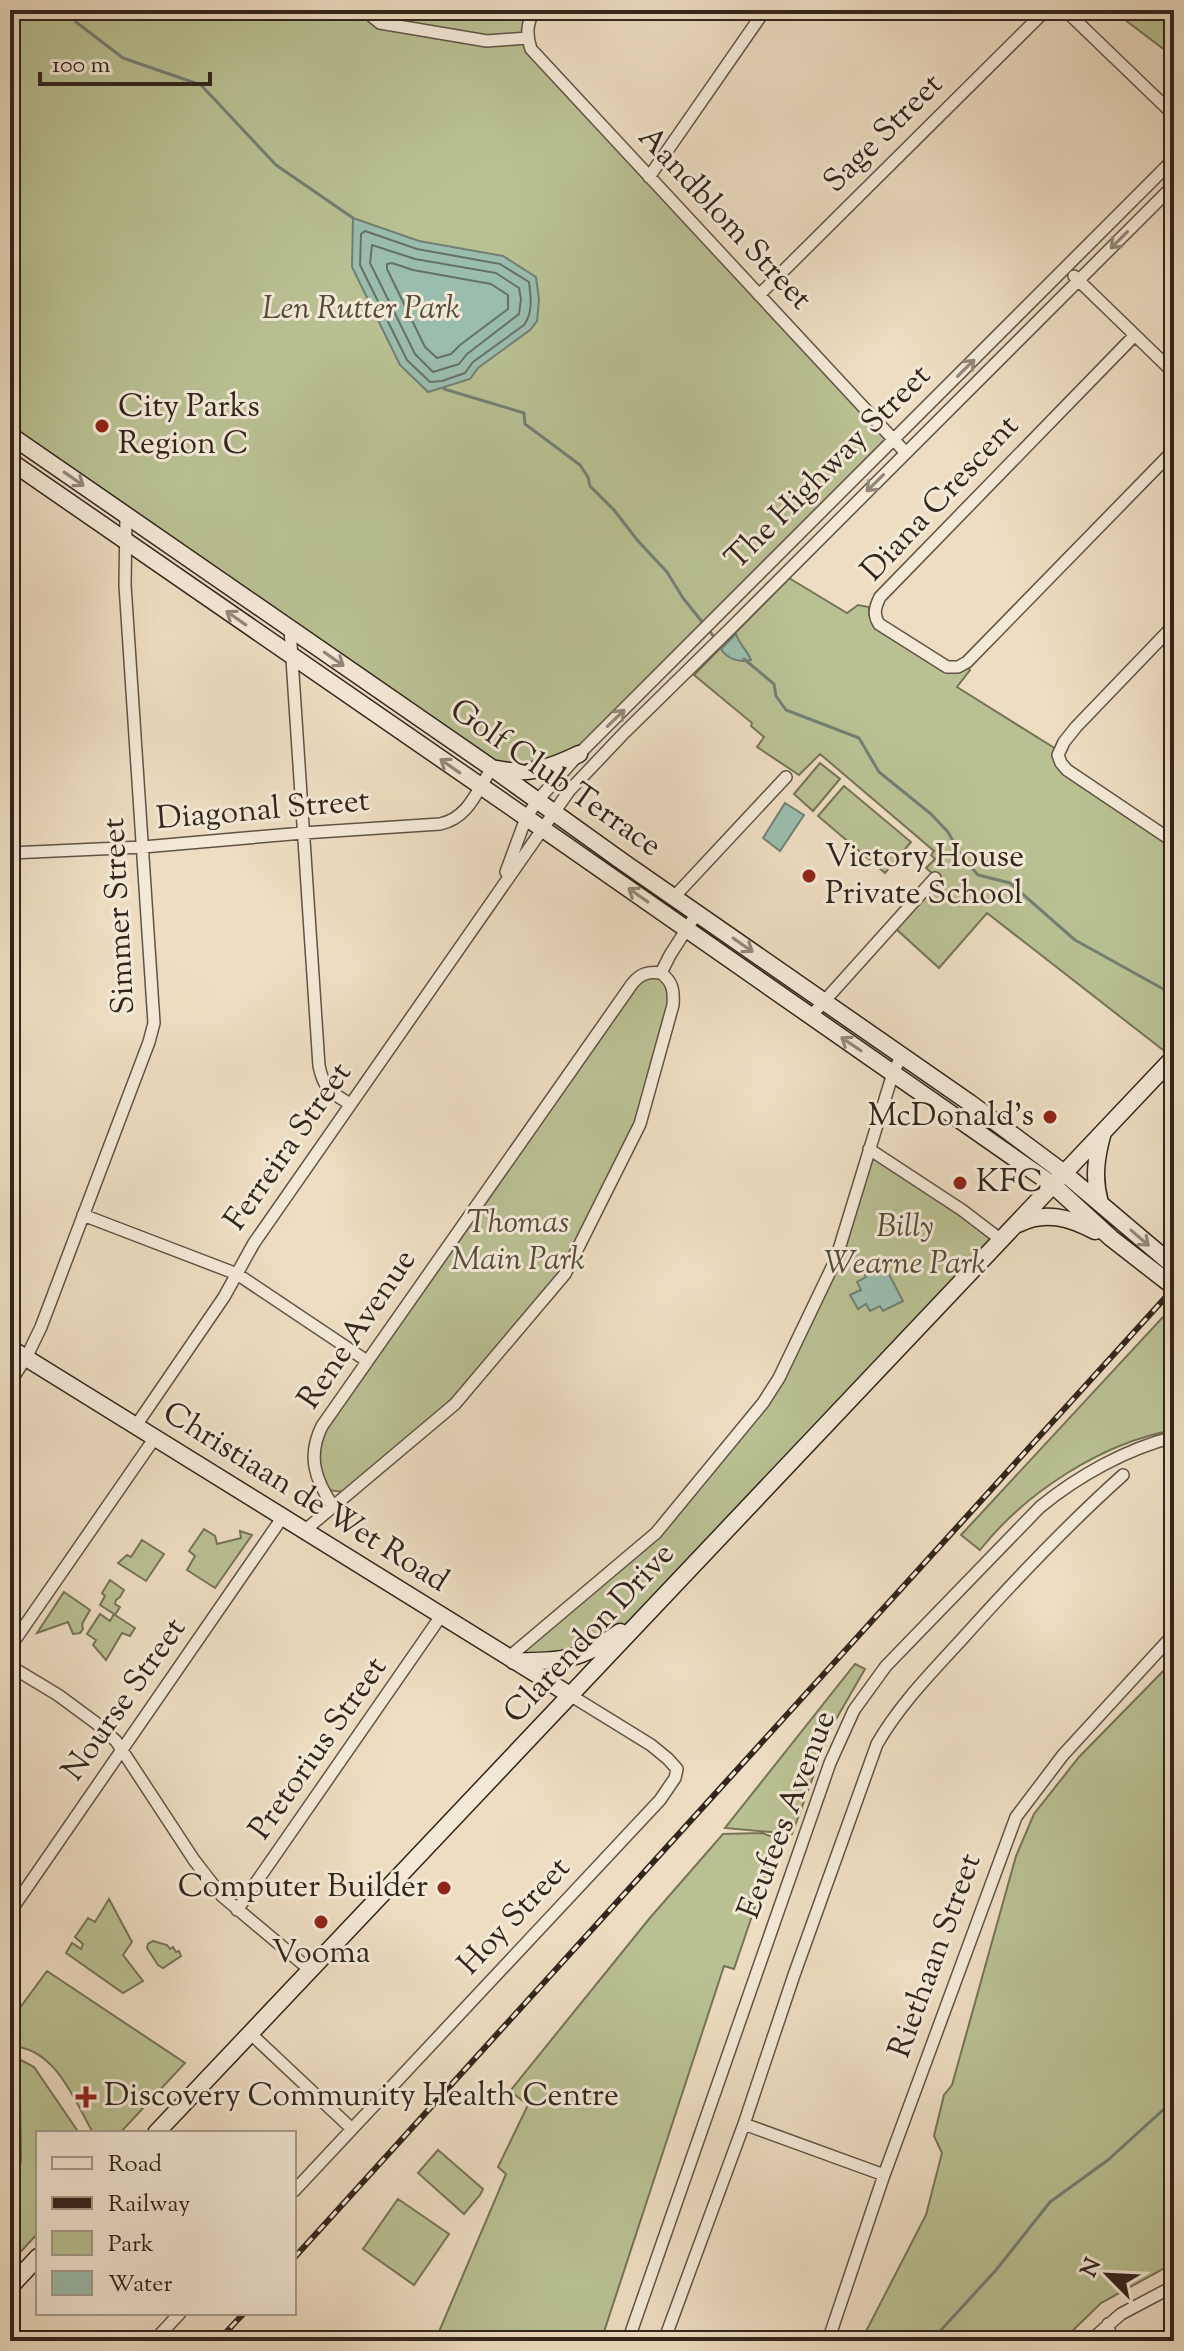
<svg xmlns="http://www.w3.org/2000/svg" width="1184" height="2351" font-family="'Sorts Mill Goudy',serif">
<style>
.green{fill:#b9c193;stroke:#767358;stroke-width:2}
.water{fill:#9bbdae;stroke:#718074;stroke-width:2}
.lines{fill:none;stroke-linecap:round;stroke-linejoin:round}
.shore{stroke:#667166;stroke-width:2}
.stream{stroke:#718074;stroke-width:3}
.street-casing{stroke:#615346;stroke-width:14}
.secondary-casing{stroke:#32251d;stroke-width:19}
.street{stroke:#f4e9d7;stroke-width:11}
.secondary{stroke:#f4e9d7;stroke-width:16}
.rail-casing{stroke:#32251d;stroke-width:6}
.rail{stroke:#f4e9d7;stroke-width:3;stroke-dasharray:9;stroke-linecap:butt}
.oneway{stroke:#93877a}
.poi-dot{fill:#8f2418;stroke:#f4e9d7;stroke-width:3}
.labels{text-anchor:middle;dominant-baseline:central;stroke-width:6;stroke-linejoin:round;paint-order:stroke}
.street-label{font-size:32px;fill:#32251d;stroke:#f4e9d7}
.park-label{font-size:32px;font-style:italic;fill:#544c3a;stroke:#f4e9d7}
.poi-label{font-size:32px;fill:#32251d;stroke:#f4e9d7;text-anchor:start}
</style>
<rect width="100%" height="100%" fill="#eeddc2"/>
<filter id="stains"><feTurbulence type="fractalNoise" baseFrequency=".0025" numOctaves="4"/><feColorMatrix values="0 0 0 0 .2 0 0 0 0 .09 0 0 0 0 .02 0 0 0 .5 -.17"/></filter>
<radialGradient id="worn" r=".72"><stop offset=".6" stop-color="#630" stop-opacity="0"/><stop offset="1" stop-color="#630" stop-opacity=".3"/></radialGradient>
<!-- green -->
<path class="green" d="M10,10H530L523,38L889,440L576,751L550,764L502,767L10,427Z
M1112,10H1174V57Z
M789,578L847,613L858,605L869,607V615L955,672L968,668L970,670L957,687L1056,749L1055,754L1174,847V1039L1163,1050L987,913L939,968L895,928L934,875L926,868L935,859L931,855L934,851L820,754L799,775L757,747L764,737L751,726L752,723L694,675Z
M820,763L840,779L813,811L794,794Z
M844,786L911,842L885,873L818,816Z
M659,977L671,993L636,1121L563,1271L456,1398L344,1492L328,1490C315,1465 316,1452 326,1427L634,987L643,978Z
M872,1155L993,1238L638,1614L609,1637L580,1653L516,1656L630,1562L757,1417L821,1299Z
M1174,1305V1430C1101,1443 1025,1493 980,1550L961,1535Z
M204,1529L215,1536L217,1544L241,1538L240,1531L252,1535L215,1588L187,1570L195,1556L189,1551Z
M142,1540L164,1554L146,1581L118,1563L127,1555L131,1557Z
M110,1580L124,1590L120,1597L116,1600L115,1604L120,1607L115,1615L135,1628L130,1636L122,1633L106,1660L93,1645L96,1640L87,1634L100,1614L110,1621L114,1614L100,1605L105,1596L102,1593Z
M64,1592L90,1610L82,1624L83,1629L80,1633L73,1634L68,1622L37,1633Z
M1174,1660V2263L1101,2303L1062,2341H861L926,2215L942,2153L934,2136L944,2095L952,2085L1016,1856L1034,1814L1079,1757Z
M855,1664L865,1669L831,1728L792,1834L725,1828Z
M762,1833L778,1839L734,1969L724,1966L601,2341H435L506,2174L498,2167L528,2105L510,2091L649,1919L723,1834Z
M109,1899L132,1942L123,1955L143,1981L123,1993L66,1953L72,1943L81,1949L83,1944L75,1937L88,1918L95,1922Z
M153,1941L167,1945L170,1949L173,1947L176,1952L179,1951L181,1956L163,1968L158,1965L147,1948L148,1944Z
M47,1971L185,2063L120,2133H93C74,2099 55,2047 10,2046V2006L19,2009Z
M19,2059L34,2067L79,2133H38V2233L15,2258L10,2254V2202L21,2161L20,2094L10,2086V2063Z
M438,2150L483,2189L480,2195L464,2214L418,2173Z
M398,2199L449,2234L414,2285L363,2249Z"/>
<!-- water -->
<path class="water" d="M353,218L419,241L503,256L536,277L539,299L537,321L530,330L478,368L470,379L428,392L400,365L352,267Z
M736,634C739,644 747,650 751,660C740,663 727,659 721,649Z
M785,803L804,815L780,851L763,838Z
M882,1261L903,1301L883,1311L880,1306L870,1311L866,1304L858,1309L850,1295L861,1290L857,1282L866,1277L863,1271Z"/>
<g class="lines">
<!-- shore -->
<path class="shore" d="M365,231L417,249L500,264L529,282C531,297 533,313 524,325L473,362L465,373L442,381L430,382L407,360L360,265L361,234Z
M372,245L415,259L496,273L519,288L521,299L519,314L467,354L459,364L433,372L415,354L370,263Z
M392,263L413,270L491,284L508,295V309L460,345L451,354L437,358L425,347L387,269V264Z"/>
<!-- stream -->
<path class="stream" d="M69,10L76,22L123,58L201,85L276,165L353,218
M444,389L524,413L525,424L580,465L588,477L590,486L614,510L638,541L667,572L683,598L715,638
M744,659L774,684L776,696L786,710L859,738L879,772L931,814L948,832L961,856L978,875L1010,883L1075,940L1174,995
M931,2341L996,2270L1050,2202L1108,2160L1174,2100"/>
<defs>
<path id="street" d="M364,10L380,23L487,41L527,38
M534,10C527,24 526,34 531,49L906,453
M1065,10L1174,115
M649,177L765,10
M1074,276L1174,373
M759,295L1046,10
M1135,335L880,597C875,607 873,615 879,624L947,667H958L967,662L1174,450
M1174,625L1076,727L1064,742L1058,755L1061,763L1067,770L1174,842
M290,629L319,1066C324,1089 330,1092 350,1104
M10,853L143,847L303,833L440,824C469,818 477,790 492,768
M506,872L526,818L537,801L579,754L1174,159
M674,897L786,777
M811,1016L935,878
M869,1149L962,1210L1000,1239
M83,1215L237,1274L367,1361
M10,1382L26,1358L41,1327L149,1042L154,1023L125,585L126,516
M135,1427L224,1297L254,1243L569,791L625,732L730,629L1174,185
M333,1506C315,1480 307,1456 322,1426L632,984C640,974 648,971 661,973
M304,1531L455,1404L565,1274L640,1124L673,1005C674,991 673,982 661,973L670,955L697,913
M10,1647L154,1439
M508,1658L656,1533L763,1403L779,1378L836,1259L893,1073L902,1055
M10,1666L58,1695L96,1723L116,1741L194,1860L222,1896L310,1970
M237,1910L441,1616
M10,1912L282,1518
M251,2034L352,2129
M744,2124L884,2175
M294,2191L660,1800L675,1778L677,1769L668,1759L651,1745L570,1695
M1108,2324L1111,2341
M154,2341L180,2313
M628,2341L830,1763L854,1710L886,1666L1040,1507C1078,1476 1126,1449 1174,1437
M664,2341L744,2124L794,1975L877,1744C900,1704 932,1672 963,1638C1014,1581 1066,1526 1123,1475
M828,2341L884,2175L1016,1817L1063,1755L1174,1634
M1090,2341L1121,2314L1174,2286"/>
<path id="secondary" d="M10,435L492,768L623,862L970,1103L1064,1173L1174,1266
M10,461L553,836L1053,1185L1111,1238L1174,1287
M497,769C528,776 552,767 579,754
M1100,1203C1093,1178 1096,1157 1103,1132
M1018,1224C1045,1210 1070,1218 1095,1231
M10,1348L570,1695
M514,1661C561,1662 582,1660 620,1632
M156,2133L1174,1057
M10,2287L38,2257"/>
</defs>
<!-- street casing -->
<use href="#street" class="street-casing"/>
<!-- secondary casing -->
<use href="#secondary" class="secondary-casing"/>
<!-- street -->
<use href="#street" class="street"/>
<!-- secondary -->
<use href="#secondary" class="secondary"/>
<defs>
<path id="rail" d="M294,2258L1174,1288
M218,2341L244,2313"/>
</defs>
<!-- rail casing -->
<use href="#rail" class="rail-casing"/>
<!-- rail -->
<use href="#rail" class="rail"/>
</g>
<!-- one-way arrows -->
<defs><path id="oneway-shaft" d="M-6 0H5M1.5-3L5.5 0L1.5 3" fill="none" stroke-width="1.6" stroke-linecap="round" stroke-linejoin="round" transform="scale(2)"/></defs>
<g class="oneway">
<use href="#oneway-shaft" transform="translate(1119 240) rotate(135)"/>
<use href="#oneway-shaft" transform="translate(966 368) rotate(-45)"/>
<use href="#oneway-shaft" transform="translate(74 479) rotate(35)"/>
<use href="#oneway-shaft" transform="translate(875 483) rotate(135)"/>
<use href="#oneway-shaft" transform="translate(236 618) rotate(-145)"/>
<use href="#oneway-shaft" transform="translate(334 659) rotate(35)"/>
<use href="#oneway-shaft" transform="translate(616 718) rotate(-44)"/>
<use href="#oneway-shaft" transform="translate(450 766) rotate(-145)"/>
<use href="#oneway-shaft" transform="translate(638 895) rotate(-145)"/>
<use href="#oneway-shaft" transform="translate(743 945) rotate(35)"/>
<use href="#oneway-shaft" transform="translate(851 1044) rotate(-146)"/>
<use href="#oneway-shaft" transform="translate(1140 1238) rotate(41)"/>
</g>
<!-- markers -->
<g class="poi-dot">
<circle cx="102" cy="426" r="8"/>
<circle cx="809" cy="876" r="8"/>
<circle cx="1050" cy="1117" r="8"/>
<circle cx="960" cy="1183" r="8"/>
<circle cx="444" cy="1888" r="8"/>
<circle cx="321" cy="1922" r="8"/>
<path d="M82 2085h8v8h8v8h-8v8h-8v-8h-8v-8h8z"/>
</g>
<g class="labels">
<!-- street labels -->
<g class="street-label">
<text transform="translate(884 134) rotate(-45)">Sage Street</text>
<text transform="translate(724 219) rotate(47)">Aandblom Street</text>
<text transform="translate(829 468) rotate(-45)">The Highway Street</text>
<text transform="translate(941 499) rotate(-47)">Diana Crescent</text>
<text transform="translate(555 779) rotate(35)">Golf Club Terrace</text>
<text transform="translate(263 811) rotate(-5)">Diagonal Street</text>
<text transform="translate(120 916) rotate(-93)">Simmer Street</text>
<text transform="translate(289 1147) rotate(-55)">Ferreira Street</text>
<text transform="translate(358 1330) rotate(-56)">Rene Avenue</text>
<text transform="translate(305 1498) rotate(32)">Christiaan de Wet Road</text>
<text transform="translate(590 1634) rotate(-47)">Clarendon Drive</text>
<text transform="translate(125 1700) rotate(-55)">Nourse Street</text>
<text transform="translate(319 1749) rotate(-55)">Pretorius Street</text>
<text transform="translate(788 1815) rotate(-69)">Eeufees Avenue</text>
<text transform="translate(515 1917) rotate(-47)">Hoy Street</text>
<text transform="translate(936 1956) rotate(-70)">Riethaan Street</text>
</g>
<!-- park labels -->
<g class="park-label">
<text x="361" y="310">Len Rutter Park</text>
<text x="518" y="1224">Thomas<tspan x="518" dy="37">Main Park</tspan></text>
<text x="905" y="1228">Billy<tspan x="905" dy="37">Wearne Park</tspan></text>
</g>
<!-- poi labels -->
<g class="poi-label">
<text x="118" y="408">City Parks<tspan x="118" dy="37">Region C</tspan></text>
<text x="825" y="858">Victory House<tspan x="825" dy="37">Private School</tspan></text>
<text x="1034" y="1117" text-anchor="end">McDonald's</text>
<text x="976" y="1183">KFC</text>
<text x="428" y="1888" text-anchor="end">Computer Builder</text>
<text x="321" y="1954" text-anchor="middle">Vooma</text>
<text x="104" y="2097">Discovery Community Health Centre</text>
</g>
</g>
<!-- margin -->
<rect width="1184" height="2351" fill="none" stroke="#eeddc2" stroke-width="40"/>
<rect x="12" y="12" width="1160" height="2327" fill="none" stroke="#32251d" stroke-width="4"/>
<rect x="20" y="20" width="1144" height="2311" fill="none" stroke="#32251d" stroke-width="2"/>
<!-- legend -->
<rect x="36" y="2131" width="260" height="184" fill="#f4e9d7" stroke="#a69b8d" stroke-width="2"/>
<rect x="52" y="2157" width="40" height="12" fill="#f4e9d7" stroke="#a69b8d" stroke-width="2"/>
<text x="108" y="2171" font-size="24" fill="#32251d">Road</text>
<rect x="52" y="2197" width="40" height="12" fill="#32251d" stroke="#a69b8d" stroke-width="2"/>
<text x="108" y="2211" font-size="24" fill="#32251d">Railway</text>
<rect x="52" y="2231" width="40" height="24" fill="#b9c193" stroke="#a69b8d" stroke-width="2"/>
<text x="108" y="2251" font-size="24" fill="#32251d">Park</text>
<rect x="52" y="2271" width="40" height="24" fill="#9bbdae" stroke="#a69b8d" stroke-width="2"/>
<text x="108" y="2291" font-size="24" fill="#32251d">Water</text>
<!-- north arrow -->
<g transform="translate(1108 2275) rotate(294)" stroke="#f4e9d7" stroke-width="6" paint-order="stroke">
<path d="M0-6L14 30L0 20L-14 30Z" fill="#32251d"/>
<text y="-12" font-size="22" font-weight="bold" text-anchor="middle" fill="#32251d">N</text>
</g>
<!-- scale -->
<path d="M40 72v12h170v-12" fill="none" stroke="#32251d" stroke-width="4"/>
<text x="52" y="72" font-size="24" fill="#32251d" stroke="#f4e9d7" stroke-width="6" paint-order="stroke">100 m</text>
<rect width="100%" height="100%" filter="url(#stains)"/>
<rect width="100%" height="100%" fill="url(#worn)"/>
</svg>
